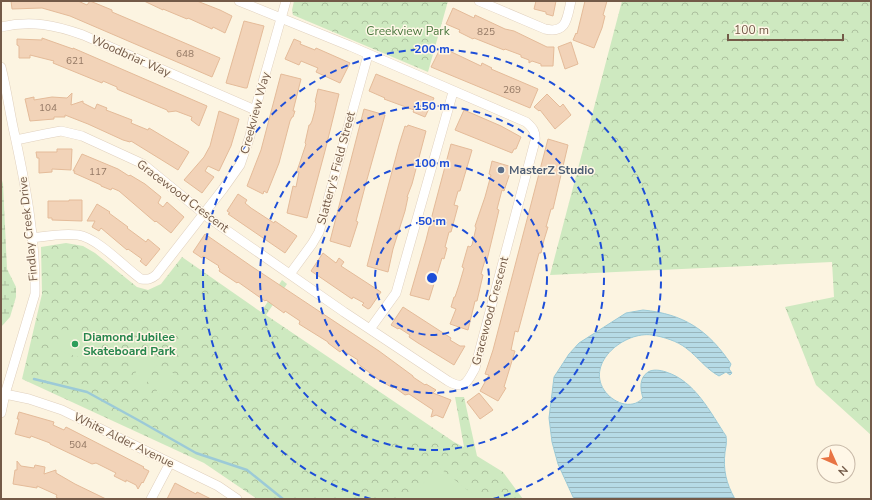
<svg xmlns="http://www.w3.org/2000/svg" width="872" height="500" font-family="'Nunito Sans',sans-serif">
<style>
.forest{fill:url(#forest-crowns)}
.wetland{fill:url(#wetland-marsh)}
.pitch{fill:#cee9c0}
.water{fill:url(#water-rules);stroke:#9ccad7}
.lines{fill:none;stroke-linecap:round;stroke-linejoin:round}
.stream{stroke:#9ccad7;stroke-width:2.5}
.building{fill:#f2d3b8;stroke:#e4bb99}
.minor-casing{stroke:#e0d0bd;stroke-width:10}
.minor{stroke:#fff;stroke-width:9}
.ring{fill:none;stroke:#1d4ed8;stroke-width:2;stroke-dasharray:7 5}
.service-dot{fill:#5c6f8a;stroke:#fff7e7;stroke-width:1.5}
.leisure-dot{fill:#2e9e5b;stroke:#fff7e7;stroke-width:1.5}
.labels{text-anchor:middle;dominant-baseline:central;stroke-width:3;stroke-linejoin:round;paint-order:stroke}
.number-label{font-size:10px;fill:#937864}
.park-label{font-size:12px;fill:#4c7940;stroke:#fff7e7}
.street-label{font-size:12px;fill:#735a48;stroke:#fff7e7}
.service-label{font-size:12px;font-weight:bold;fill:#4e5e75;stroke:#fff7e7;text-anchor:start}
.leisure-label{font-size:12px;font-weight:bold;fill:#27864d;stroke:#fff7e7;text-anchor:start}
.centre{fill:#1d4ed8;stroke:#fff7e7;stroke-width:2}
.ring-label{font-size:12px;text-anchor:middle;font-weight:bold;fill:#1d4ed8;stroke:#fff7e7;stroke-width:3;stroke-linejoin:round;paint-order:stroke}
</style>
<defs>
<pattern id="forest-crowns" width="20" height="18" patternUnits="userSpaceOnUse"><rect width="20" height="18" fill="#cee9c0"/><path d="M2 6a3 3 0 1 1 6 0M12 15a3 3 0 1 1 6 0" fill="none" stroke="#acc09e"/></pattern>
<pattern id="wetland-marsh" width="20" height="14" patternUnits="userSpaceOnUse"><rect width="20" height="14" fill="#cee9c0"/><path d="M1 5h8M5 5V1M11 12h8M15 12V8" fill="none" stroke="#acc09e"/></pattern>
<pattern id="water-rules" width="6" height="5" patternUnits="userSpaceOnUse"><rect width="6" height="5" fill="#b6dbe6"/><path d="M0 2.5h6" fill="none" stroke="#98b5bc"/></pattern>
</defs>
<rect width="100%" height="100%" fill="#fcf4e1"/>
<!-- forest -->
<path class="forest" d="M294,1H448L428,72L293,15L292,10Z
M622,1H871V435L816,385L785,307L834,297L832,262L550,275Z
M66,243L83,246L95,253L137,287L148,290L161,284L182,257L261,312L282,280L287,284L266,315L454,442L464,447L455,397H464L477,456L503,472L523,499H257L204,463L22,379L42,294L41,247Z"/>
<!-- wetland -->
<path class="wetland" d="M1,177L3,184L7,269L16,287V297L10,317L1,327Z"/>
<!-- pitch -->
<path class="pitch" d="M62,329L94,339L88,360L56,350Z
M143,358L157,364L145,386L132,380Z
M167,370L180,377L169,399L156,392Z
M437,466L479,499H411Z"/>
<!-- water -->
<path class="water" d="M643,310C684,314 708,330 731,364L729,369L732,373L730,375L726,372L719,376C706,369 698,357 686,348C677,341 664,337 652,335C625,331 586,362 604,390C612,402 631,411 643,398C640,389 639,378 648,372C653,369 660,370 666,372C695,381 710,412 726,436C727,442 726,446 725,452C723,470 726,483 735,499H574L558,464L552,442L549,418L554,377L569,354L579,343L626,313Z"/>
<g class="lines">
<!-- stream -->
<path class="stream" d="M34,379L87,392L138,420L196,453L247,470L283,499"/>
</g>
<!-- building -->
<path class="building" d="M11,1H78L87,5L90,1L112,10V12L220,58L212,77L70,16L42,8L12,9Z
M144,1H197L220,10L232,16L225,33L213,27L212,29L188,18L187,19L163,9V10Z
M536,1H556L553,16L546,14V12L534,9Z
M585,1H607L603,15L605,16L602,28L594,48L573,40L576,33L577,34Z
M453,8L474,18L475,15L505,29L514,31L547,47H554L553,66H541V64L532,61L529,63V60L521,57V55L505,49L504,50L474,38L473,39L459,32L460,30L446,24Z
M244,21L264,26L247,88H245L226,83Z
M42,38L73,49V48L207,106L199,126L191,120L192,117L176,111L168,112L167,110L119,90L117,89V87L103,81L102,83L53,63L54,61L30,55V58H19V46L17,45V39L42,40Z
M294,39L301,42L300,44L315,50L316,48L350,63L340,83L316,72L318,68L301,61L299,65L285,59Z
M571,42L578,64L565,69L558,47Z
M441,47L481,66L482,63L492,68L491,69L538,89L530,108L431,67Z
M281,74L301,79L293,111H295L293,117H292L290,121L279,163L267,193L264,191L263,194L247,186L261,150Z
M376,74L434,98L425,117L413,112L414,110L384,99L385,98L369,91Z
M318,89L339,94L325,151L307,218L287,213L293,186L296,187L299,172L297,171L306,144L305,143L309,125H310L312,121L315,110L316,103L315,102Z
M72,93L71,105L83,101V103L95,109L97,104L107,108L106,110L132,120L131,123L148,130L149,128L189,152L178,170L131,141L130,142L123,140L88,124L65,115V117H54V119L30,121L25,99L34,97V100L52,97L67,98Z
M547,94L560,107L563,104L571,115L555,129L540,110L539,111L534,107Z
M364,109L385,115L366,183L356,221L358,222L350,247L330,241Z
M464,110L501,126L521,137L516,149H514L512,153L455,130Z
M219,111L239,119L231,146L219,171L208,166L205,171L214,177L202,193L184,180L204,157L210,146Z
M408,125L426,131L412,184L407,197H408L405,211L393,249L388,272L367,266L399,145L405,126L407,127Z
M548,139L568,145L553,209H551L546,227H548L544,240L541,253H539L518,332L515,331L511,350L515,351L504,387L506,388L498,401L480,391L489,375L485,374L493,350Z
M451,144L472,150L460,191H458L454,205L458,206L451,232H449L445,247L447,248L444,259L442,258L429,300L410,295L426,240L434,208Z
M57,149H72L71,170L52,169V172L39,173V158H37L36,152H57Z
M82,154L118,169L129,176L130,175L145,184L161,197L158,203L163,207L167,202L184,217L171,233L156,221L155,222L119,191L112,188L111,190L101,186V185L74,173L75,171H73Z
M492,161L512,167L504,191L502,190L497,209L499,210L487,260H485L481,274L483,275L477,301H475L468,330L450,324L456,309L451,307L454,297H455L459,285L464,268L462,267L468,246L470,247L472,245L476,228L475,226L485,197L491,175L489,174Z
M238,194L247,200L245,203L251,208L274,223L275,221L297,236L285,253L228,214L230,213L227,211Z
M69,200H82V221L52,220V218H48V201H69Z
M97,204L110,212L109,213L128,227L127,228L146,242L148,239L160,249L146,266L140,261L142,259L128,249L127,250L101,228L99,231L92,227L95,221H87Z
M205,234L251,266L379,351L413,376V377L425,385L426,384L436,390L433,393L451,400L443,418L436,415L431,417L433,410L409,394L405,395L394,387L393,388L379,380L357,363L358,360L342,350L340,352L328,343V342L299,324L300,321L285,311L284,313L266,300L265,301L238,282L237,283L219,271L220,269L218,267L219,266L203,256L202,258L193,252Z
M323,253L336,263L339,258L344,262L341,266L381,292L370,308L368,309L362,305L364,303L353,297L352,299L311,271Z
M403,307L451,338L450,340L460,346H465L454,365L418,343L409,337L410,335L399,328L398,329L391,325Z
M479,393L493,410L480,419L467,402Z
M19,412L54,422L53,425L64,430L66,427L144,467L143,468L149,471L143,483L142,482L138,489L136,485L126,480V482L114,476L116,473L96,463L92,464L50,444V443L31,436L30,438L15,434L19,419H17Z
M17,461L21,466L34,468L35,465L45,467L44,474L56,470V473L75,484L106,499H59L56,497L57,495L37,486V488L13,484L15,470H17Z
M175,483L196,494L197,492L211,499H167Z"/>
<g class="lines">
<defs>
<path id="minor" d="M479,1L545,29C567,34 567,18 571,1
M1,27C31,20 55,25 83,35L255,110
M1,67C6,87 9,107 13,127C25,182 36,238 35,294L5,394L1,413
M16,140L45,134L61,131L82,136L143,164L209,218L344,312L448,381C465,391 468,381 475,368L535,141C536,132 533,128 526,122L350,46L239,1
M32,238C47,236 62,233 78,235C98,238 124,267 141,279C148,280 151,279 156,275L223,189L240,165L250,136L255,110L286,1
M290,274L312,244L319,232L368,55
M370,329L396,293L453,92
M5,394L29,399L62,410L218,486L237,499
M151,499L170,463"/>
</defs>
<!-- minor casing -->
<use href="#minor" class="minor-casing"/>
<!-- minor -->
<use href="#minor" class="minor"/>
</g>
<!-- distance rings -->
<g class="ring">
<circle cx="432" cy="278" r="57"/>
<circle cx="432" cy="278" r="115"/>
<circle cx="432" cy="278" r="172"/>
<path d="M371 499A229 229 0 1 1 493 499"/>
</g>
<!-- markers -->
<circle class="service-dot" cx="501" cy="170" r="4"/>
<circle class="leisure-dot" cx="75" cy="344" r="4"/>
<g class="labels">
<!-- number labels -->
<g class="number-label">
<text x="486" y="32">825</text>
<text x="185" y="54">648</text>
<text x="75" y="61">621</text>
<text x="512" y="90">269</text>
<text x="48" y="108">104</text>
<text x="98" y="172">117</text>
<text x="78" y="445">504</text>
</g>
<!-- park labels -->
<g class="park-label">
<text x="408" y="31">Creekview Park</text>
</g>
<!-- street labels -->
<g class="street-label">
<text transform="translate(131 56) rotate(24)">Woodbriar Way</text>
<text transform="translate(255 113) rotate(-75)">Creekview Way</text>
<text transform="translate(336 168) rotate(-75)">Slattery's Field Street</text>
<text transform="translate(183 196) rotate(37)">Gracewood Crescent</text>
<text transform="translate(28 229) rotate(-96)">Findlay Creek Drive</text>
<text transform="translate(490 311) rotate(-75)">Gracewood Crescent</text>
<text transform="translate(124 440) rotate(26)">White Alder Avenue</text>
</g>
<!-- service labels -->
<g class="service-label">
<text x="509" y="170">MasterZ Studio</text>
</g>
<!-- leisure labels -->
<g class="leisure-label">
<text x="83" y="337">Diamond Jubilee<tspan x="83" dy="14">Skateboard Park</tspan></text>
</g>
</g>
<circle cx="432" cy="278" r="6" class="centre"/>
<g class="ring-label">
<text x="432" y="53">200 m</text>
<text x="432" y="110">150 m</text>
<text x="432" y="167">100 m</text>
<text x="432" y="225">50 m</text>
</g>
<!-- border -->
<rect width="872" height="500" fill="none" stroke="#735a48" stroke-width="4"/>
<!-- north arrow -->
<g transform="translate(836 464) rotate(135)"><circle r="19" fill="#fff7e7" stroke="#c7b8a7"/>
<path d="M0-3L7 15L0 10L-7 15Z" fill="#e87444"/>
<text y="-6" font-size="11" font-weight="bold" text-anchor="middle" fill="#735a48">N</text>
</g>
<!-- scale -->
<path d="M728 34v6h115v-6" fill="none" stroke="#735a48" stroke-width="2"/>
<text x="734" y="34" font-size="12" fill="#735a48" stroke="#fff7e7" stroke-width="3" paint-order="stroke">100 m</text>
</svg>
